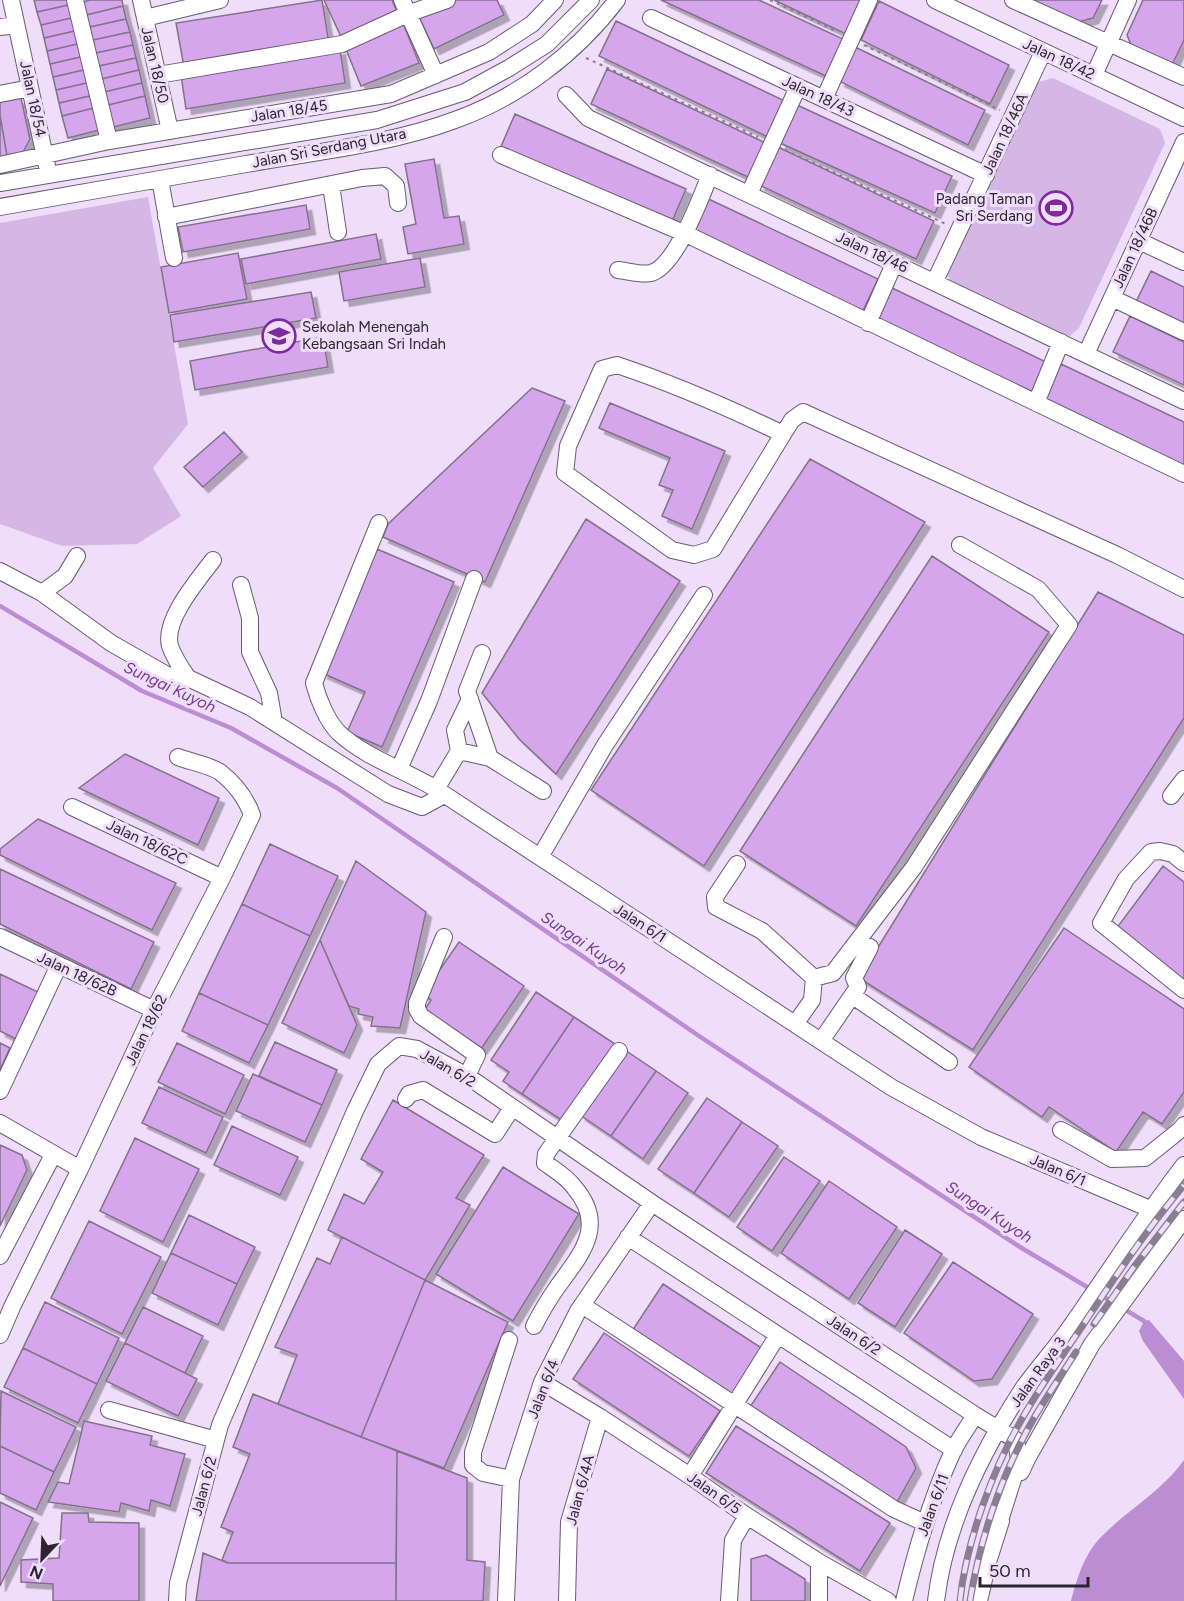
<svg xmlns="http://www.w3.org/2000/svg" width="1184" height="1601" font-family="Figtree,sans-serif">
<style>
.green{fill:#d5b6e5}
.water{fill:#bb8dd2}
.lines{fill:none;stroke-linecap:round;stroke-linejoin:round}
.stream{stroke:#bb8dd2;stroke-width:4.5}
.building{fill:#d5a6ec;stroke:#817189;stroke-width:1.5;filter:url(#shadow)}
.minor-casing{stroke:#695a71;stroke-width:18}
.path{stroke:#887c8f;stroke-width:2;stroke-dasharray:3 4.5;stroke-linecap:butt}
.minor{stroke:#fff;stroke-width:16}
.rail-casing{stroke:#8a7e91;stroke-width:7}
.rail{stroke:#efddf9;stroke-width:4.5;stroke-dasharray:14;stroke-linecap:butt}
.labels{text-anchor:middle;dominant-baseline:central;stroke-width:6;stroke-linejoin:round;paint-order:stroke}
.street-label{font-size:15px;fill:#2c252f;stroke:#efddf9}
.poi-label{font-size:15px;fill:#2c252f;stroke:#efddf9;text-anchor:end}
.water-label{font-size:16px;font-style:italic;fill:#733a8c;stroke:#efddf9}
</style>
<defs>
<filter id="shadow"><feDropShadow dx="5.5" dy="5.5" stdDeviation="0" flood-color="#0004"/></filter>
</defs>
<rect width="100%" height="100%" fill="#efddf9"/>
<!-- green -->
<path class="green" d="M1053,78L1160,129L1165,143L1079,328L1067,339L953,286L946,272L1035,83Z
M148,197L188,424L153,468L181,516L137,544L62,546L0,524V223Z"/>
<!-- water -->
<path class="water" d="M1149,1320L1184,1361V1399L1143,1341L1139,1331L1144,1321Z
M1184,1460V1601H1071C1077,1578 1085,1552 1103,1535C1129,1509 1162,1491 1184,1460Z"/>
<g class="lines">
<!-- stream -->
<path class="stream" d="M0,606L142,691L231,728L337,788L699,1036L1020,1247L1144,1321"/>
</g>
<!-- building -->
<path class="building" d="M34,0H72L73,4L37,12Z
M90,0H122L123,6L82,16L79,3Z
M322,0L329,44L184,67L176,23Z
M324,0H392L399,16L343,41Z
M454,0H497L504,15L434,49L419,17Z
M661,0H759L843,39L826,76Z
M774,0H862L846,34Z
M1031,0H1102L1093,18L1078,22Z
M1143,0H1184V40L1171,67L1133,50L1127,35Z
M879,1L1009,65L990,104L861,40Z
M73,4L76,17L41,25L37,12Z
M123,6L126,19L85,28L82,16Z
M76,17L79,30L44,38L41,25Z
M126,19L130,32L88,41L85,28Z
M616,21L787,102L770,138L599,56Z
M403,23L419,63L361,86L345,47Z
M79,30L82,43L47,51L44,38Z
M130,32L133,45L91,54L88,41Z
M82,43L85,56L50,64L47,51Z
M133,45L136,58L94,67L91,54Z
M855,47L985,110L968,145L839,81Z
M340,49L345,83L186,109L181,75Z
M85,56L88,69L53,77L50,64Z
M136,58L139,70L97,80L94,67Z
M88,69L91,82L56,90L53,77Z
M607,69L766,143L750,178L591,104Z
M139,70L142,83L100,93L97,80Z
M91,82L94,95L59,103L56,90Z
M142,83L145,96L104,106L100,93Z
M94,95L98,107L62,116L59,103Z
M145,96L150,118L109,128L104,106Z
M21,98L30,139L22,154L7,156L0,115V102Z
M797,105L952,176L935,213L780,143Z
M98,107L103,129L68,138L62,116Z
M515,114L686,189L670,226L499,151Z
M0,115L7,156L0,157Z
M778,147L934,221L916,259L759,185Z
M434,159L444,218L459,216L464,244L408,254L403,227L416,224L405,164Z
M700,195L878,279L859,319L681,235Z
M306,205L310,229L183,252L178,227Z
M376,234L381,259L246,284L241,259Z
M238,253L247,299L169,313L161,267Z
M420,258L425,287L344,301L339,272Z
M1151,271L1184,287V330L1134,306Z
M888,286L1046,362L1029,398L871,321Z
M311,292L316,318L174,342L170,315Z
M1130,316L1184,342V385L1113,352Z
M323,337L328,367L195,390L190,361Z
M1061,364L1184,422V471L1042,403Z
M532,388L565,401L485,582L383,537L388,524Z
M610,403L725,451L692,529L662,516L673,490L659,485L670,458L599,428Z
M224,432L242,452L203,487L184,467Z
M810,459L925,522L704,866L591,790Z
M586,519L680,581L556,774L519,739L482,693Z
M377,549L454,582L382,747L347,732L365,692L322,673Z
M932,556L1049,632L856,926L740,851Z
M1098,592L1184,635V718L973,1050L859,978Z
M125,754L219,798L198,845L79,788Z
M38,819L176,883L152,930L0,855V849Z
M270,844L338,876L310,936L242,904Z
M356,861L426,912L400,1028L371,1026L373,1017L358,1014L359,1009L349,1006L320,940Z
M1163,866L1184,882V980L1116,929Z
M0,869L154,942L131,989L0,924Z
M242,904L310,936L268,1025L199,993Z
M1064,928L1184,1009V1092L1162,1124L1143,1112L1116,1152L1049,1107L1042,1117L969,1067Z
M320,940L357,1025L344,1053L282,1023Z
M459,942L524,986L481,1049L424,1011L431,1000L423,994Z
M0,974L40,993L18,1040L0,1031Z
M536,992L574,1017L522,1094L503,1081L509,1072L491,1060Z
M199,993L268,1025L249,1063L182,1031Z
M574,1017L615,1044L563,1121L522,1094Z
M275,1042L337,1070L322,1105L259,1076Z
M0,1043L10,1048L0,1070Z
M177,1043L244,1075L225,1114L158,1082Z
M625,1050L656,1071L611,1136L580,1115Z
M656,1071L688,1093L643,1159L611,1136Z
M253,1074L322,1105L305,1142L236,1111Z
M159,1087L223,1117L206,1153L142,1123Z
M707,1098L742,1122L694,1193L658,1169Z
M393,1100L484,1155L456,1198L470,1205L425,1280L328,1230L344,1194L364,1204L383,1172L361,1159Z
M742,1122L778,1146L729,1217L694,1193Z
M232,1126L298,1157L280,1195L214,1165Z
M135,1138L199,1169L163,1242L100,1211Z
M0,1145L22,1155L27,1170L0,1226Z
M784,1157L820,1181L772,1251L737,1227Z
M503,1167L579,1214L513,1321L436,1274Z
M829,1181L897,1227L849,1299L781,1253Z
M189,1215L255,1247L237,1284L171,1253Z
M89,1221L161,1257L122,1334L51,1298Z
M905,1230L942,1254L895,1327L858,1303Z
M342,1237L425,1280L361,1437L278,1404L297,1355L275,1347L317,1258L330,1264Z
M171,1253L237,1284L218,1325L152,1293Z
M953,1262L1033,1314L992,1379L974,1381L904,1333Z
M425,1280L508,1322L444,1468L361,1437Z
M663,1284L763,1349L731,1397L632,1331Z
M45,1302L119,1338L97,1384L23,1348Z
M143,1307L203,1336L185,1373L125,1343Z
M604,1333L720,1411L689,1456L573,1379Z
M125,1343L197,1379L178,1416L106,1381Z
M23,1348L97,1384L78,1423L4,1387Z
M780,1362L906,1447L916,1468L896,1504L748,1410Z
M1,1391L76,1427L54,1472L0,1446Z
M253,1394L397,1451L396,1563H228L222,1560L233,1532L221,1527L250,1454L233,1447Z
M84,1421L152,1436L150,1445L185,1454L170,1506L151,1500L149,1511L121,1503L119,1512L48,1502L58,1482L69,1484Z
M736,1426L890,1523L860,1571L706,1473Z
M0,1446L54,1472L36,1510L0,1493Z
M397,1451L467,1478V1560L485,1562L483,1601H396Z
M0,1502L33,1518L0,1586Z
M62,1513H88L89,1522L139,1523V1601H53V1584L21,1582V1560L59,1558Z
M203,1553L228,1563H396V1601H196Z
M766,1555L805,1579V1601H751V1559Z"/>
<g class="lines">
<defs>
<path id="minor" d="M11,0L47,166
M75,0L109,141
M141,0L170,131
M402,0L436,75
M935,0L1184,118
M1013,0L1184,77
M145,18L220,0
M651,18L986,175
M0,27L16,25
M158,75L342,44L410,13L447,0
M1094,75L1128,0
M0,94L30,88
M566,95L588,118L1184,401
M824,99L869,0
M501,155L686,234L1184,474
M0,165L109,141L391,94L489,52L532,24L555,0
M160,179L174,258
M0,183L377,120L465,92L509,68L547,44L591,0
M331,185L338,232
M749,194L798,87
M0,207C82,193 164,178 246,164C314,152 391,144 455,120C519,97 576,54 617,0
M166,217L362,178L385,176L396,186L398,203
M1139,241L1184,262
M618,270C628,271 642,275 651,273C676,266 700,199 710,175
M935,281L1043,52
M1112,298L1184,332
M868,323L894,264
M1086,354L1184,142
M617,365C674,384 729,408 783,434L713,549L694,555L672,550L565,473L568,446L602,369Z
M1036,403L1061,342
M783,434L792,420L803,412L1117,555L1184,589
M379,523L314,683C318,699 327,721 339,733C366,758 405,770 436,789L891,1087L981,1137L1150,1209
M0,571L42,593L111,643L167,675L188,678L250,707L388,794L422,807L444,795
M241,585L250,618V652L269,693L274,722
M42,593L65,576L77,556
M482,653L467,691L490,758
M188,678C181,668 174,658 170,646C163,620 198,580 213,560
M459,751L455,730L470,699
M399,769L429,701L474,579
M436,789L459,751L490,758L543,791
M1171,796L1184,779
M72,807L222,878
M540,857L605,745L704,595
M1184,863L1173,854L1160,851L1151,852L1126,879L1101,923L1184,990
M737,864L715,897L716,907L762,931L814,978L812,1000L795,1024
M0,937L154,1010
M444,937L417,1003V1009L421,1016L477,1055L467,1076
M814,978L833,973L914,867L1069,625L1038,589L960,545
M853,996L949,1062
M821,1041L858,987L854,978L870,947
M0,1091L59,965
M406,1099L409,1094L423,1090L495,1134L512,1108
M0,1123L80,1169
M1061,1130L1112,1159L1145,1158L1180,1130L1184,1125
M628,1237L954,1450
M0,1256L53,1155
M582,1305L894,1509L925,1523
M534,1326C541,1312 549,1299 558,1286C582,1253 607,1225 574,1187C567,1177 555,1170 545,1163L546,1154L619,1051
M0,1335L12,1307L80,1169L154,1010L222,878L252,815C246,798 234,783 220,772C209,765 191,762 178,757
M509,1340L473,1452V1465L483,1473L511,1479
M542,1382L600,1417L690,1476L747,1516L819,1562L888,1601
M109,1410L216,1440
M1021,1472L1028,1457L1092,1344L1184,1219
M690,1476L778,1335
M177,1601L178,1583L220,1425L355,1111L378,1064L399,1046L417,1049L467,1076L652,1203L975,1415L1016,1440L1019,1460L997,1530
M506,1601L511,1479L542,1382L578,1311L652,1203
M567,1601L569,1522L600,1417
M729,1601L733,1540L747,1516
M819,1601V1562
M904,1601C916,1550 931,1499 953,1451C959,1439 968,1427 975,1415
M936,1601C945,1524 982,1451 1024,1387C1039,1366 1057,1347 1071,1326C1109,1272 1144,1217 1184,1165
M979,1601L988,1562L1001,1521"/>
</defs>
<!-- minor casing -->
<use href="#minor" class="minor-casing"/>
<!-- path -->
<path class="path" d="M770,0L838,32
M864,45L1000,110
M586,58L758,137
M785,150L946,224"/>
<!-- minor -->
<use href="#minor" class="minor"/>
<defs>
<path id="rail" d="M1094,1324L1134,1267L1184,1202
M960,1601C966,1542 993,1468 1023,1417C1041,1385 1063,1355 1083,1325C1115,1277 1147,1229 1184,1185
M970,1601C980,1538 1002,1473 1034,1418C1047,1396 1062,1374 1076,1352"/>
</defs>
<!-- rail casing -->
<use href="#rail" class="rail-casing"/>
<!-- rail -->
<use href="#rail" class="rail"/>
</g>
<!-- icons -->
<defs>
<symbol id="stadium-ring" viewBox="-11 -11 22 22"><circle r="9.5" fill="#efddf9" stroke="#7b2b9c" stroke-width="1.5"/><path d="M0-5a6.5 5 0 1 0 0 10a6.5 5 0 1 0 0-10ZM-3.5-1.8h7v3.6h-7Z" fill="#7b2b9c"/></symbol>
<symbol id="school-ring" viewBox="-11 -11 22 22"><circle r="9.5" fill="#efddf9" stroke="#7b2b9c" stroke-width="1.5"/><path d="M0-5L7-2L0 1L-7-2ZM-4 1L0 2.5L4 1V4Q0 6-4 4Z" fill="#7b2b9c"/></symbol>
</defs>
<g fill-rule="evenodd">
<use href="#stadium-ring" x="1037" y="189" width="38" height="38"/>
<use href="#school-ring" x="260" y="317" width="38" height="38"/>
</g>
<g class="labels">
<!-- street labels -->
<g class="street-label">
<text transform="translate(1059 59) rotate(25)">Jalan 18/42</text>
<text transform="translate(155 65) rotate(77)">Jalan 18/50</text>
<text transform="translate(818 96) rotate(25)">Jalan 18/43</text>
<text transform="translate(33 99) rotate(78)">Jalan 18/54</text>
<text transform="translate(289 111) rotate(-9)">Jalan 18/45</text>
<text transform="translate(1005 134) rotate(-65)">Jalan 18/46A</text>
<text transform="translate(329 148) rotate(-11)">Jalan Sri Serdang Utara</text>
<text transform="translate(1135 248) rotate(-65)">Jalan 18/46B</text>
<text transform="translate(872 252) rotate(25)">Jalan 18/46</text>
<text transform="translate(147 842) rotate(25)">Jalan 18/62C</text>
<text transform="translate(640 923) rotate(33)">Jalan 6/1</text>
<text transform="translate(77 974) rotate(25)">Jalan 18/62B</text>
<text transform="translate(146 1030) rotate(-64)">Jalan 18/62</text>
<text transform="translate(448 1068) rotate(30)">Jalan 6/2</text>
<text transform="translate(1058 1170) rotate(23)">Jalan 6/1</text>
<text transform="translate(854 1335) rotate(33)">Jalan 6/2</text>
<text transform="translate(1038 1372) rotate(-54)">Jalan Raya 3</text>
<text transform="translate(543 1389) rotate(-69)">Jalan 6/4</text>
<text transform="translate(204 1486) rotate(-75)">Jalan 6/2</text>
<text transform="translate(580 1490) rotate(-75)">Jalan 6/4A</text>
<text transform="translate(714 1493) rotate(35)">Jalan 6/5</text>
<text transform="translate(933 1505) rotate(-70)">Jalan 6/11</text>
</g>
<!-- poi labels -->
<g class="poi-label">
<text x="1033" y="199">Padang Taman<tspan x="1033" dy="17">Sri Serdang</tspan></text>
<text x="302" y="327" text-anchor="start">Sekolah Menengah<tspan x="302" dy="17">Kebangsaan Sri Indah</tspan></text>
</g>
<!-- water labels -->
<g class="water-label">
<text transform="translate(170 687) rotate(25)">Sungai Kuyoh</text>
<text transform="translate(584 943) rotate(34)">Sungai Kuyoh</text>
<text transform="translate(989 1212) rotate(33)">Sungai Kuyoh</text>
</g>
</g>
<!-- north arrow -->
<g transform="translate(42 1559) rotate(203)" stroke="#efddf9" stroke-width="4.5" paint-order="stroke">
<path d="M0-4.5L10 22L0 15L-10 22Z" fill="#2c252f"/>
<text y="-9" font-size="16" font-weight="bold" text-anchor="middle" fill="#2c252f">N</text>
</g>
<!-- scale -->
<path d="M980 1577v9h108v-9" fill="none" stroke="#2c252f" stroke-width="3"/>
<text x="989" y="1577" font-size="18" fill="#2c252f" stroke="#efddf9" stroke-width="4.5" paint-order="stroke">50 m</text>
</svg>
